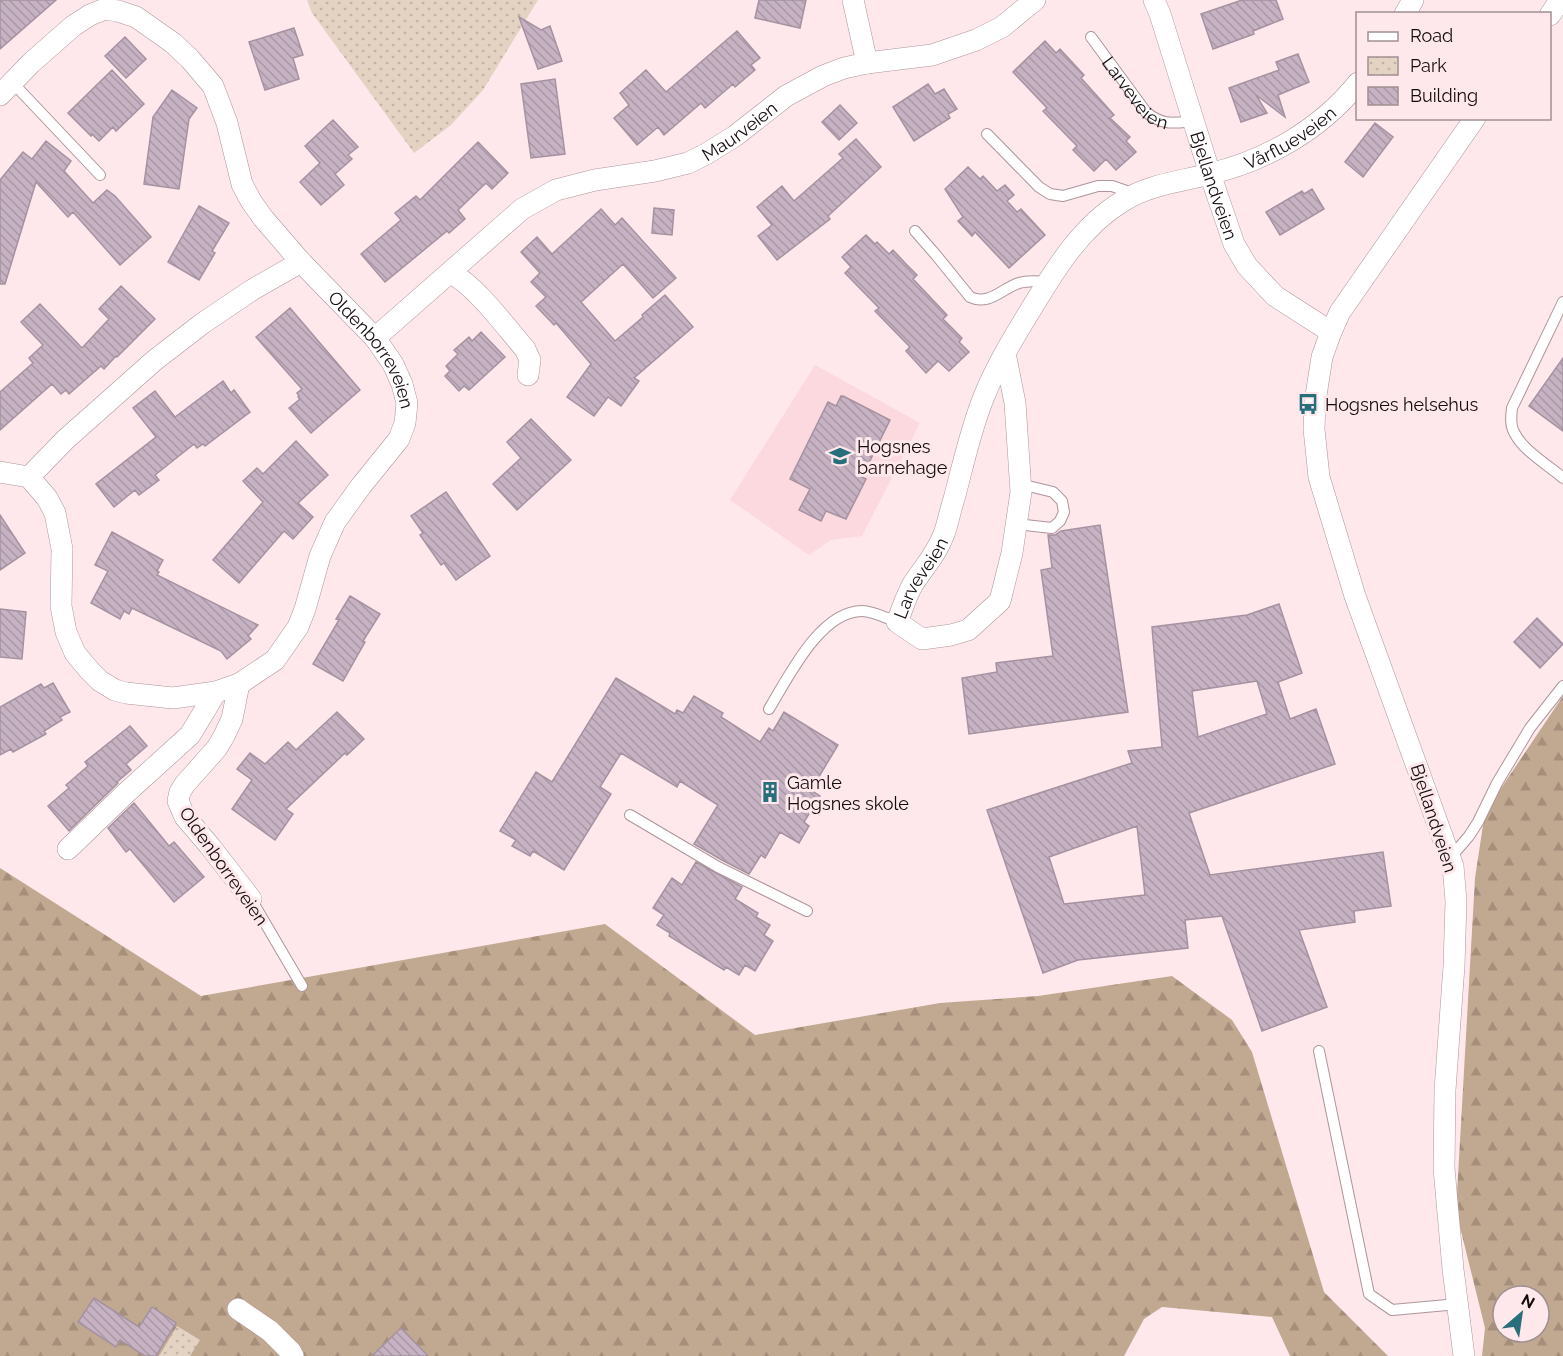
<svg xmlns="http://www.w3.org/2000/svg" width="1563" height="1356" font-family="Raleway,sans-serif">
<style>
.built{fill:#fcd8df}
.forest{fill:url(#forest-firs);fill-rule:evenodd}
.park{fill:url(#park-dots)}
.building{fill:url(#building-back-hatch);stroke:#a592a1;stroke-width:1.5;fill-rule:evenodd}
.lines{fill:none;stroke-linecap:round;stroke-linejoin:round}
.lane-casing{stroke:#ae959a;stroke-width:12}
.street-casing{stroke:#ae959a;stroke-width:22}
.lane{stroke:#fff;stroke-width:10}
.street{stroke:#fff;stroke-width:21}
.labels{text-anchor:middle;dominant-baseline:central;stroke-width:6;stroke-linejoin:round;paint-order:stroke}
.street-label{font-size:18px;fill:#140b0d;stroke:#fee8ec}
.poi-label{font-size:18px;fill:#140b0d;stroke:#fee8ec;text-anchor:start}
</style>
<defs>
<pattern id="forest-firs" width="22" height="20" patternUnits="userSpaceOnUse" patternTransform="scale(1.5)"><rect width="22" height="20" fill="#c1a890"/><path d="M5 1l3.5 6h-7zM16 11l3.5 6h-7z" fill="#a58f7b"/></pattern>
<pattern id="park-dots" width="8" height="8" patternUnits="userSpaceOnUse" patternTransform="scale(1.5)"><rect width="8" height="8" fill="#e4d2c2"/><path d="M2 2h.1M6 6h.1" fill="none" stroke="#c3b3a6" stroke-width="1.8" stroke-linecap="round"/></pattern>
<pattern id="building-back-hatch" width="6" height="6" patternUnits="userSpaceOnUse" patternTransform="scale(1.5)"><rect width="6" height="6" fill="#c6b2c2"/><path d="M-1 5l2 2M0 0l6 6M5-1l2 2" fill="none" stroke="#a998a6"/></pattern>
</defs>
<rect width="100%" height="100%" fill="#fee8ec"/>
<!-- built -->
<path class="built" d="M815,365L920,423L862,536L831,540L809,555L730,500Z"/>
<!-- forest -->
<path class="forest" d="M1563,696V1356H1482L1485,1328L1456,1211L1475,878L1485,812ZM1503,1296H1539V1332H1503Z
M0,868L201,996L605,924L755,1035L940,1003L1038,996L1172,976L1232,1020L1252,1052L1324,1292L1388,1356H1290L1272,1317L1162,1307L1144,1319L1124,1356H0Z"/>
<!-- park -->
<path class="park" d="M307,0H538L483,90L451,125L414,153L312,13Z
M177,1326L200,1340L190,1356H159Z"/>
<!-- building -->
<path class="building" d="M0,0H56L0,49Z
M759,0H806L800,28L755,18Z
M1242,0H1276L1283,19L1253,31L1254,34L1213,49L1201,14Z
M519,17L541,30L550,26L562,61L538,69Z
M294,28L303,55L293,58L299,79L265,90L249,42Z
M737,31L760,58L751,65L755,70L735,87L733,84L705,108L701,103L664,135L658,127L637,145L614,118L629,105L620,93L646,70L666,92Z
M125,37L146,59L126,78L105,56Z
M1045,41L1056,53L1060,49L1084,75L1081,78L1114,115L1110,118L1130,137L1126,141L1136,152L1116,170L1106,159L1094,171L1073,150L1077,146L1043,111L1047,108L1013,72Z
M1298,54L1309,82L1278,95L1285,117L1256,95L1267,113L1241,122L1229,88L1279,70L1276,62Z
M112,70L144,104L116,131L113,127L99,141L92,134L91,136L68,113Z
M555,79L565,154L531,158L521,84Z
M928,84L935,94L944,89L957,109L948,114L950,118L914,141L893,107Z
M172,90L197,108L189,119L179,189L144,184L153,117Z
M840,105L857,123L839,140L822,122Z
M333,120L358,147L348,155L352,159L335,174L344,185L321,205L300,182L320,163L305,146Z
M1375,123L1393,137L1363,177L1345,162Z
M856,139L881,167L828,216L830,219L777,260L758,236L772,225L757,207L782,186L794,201L843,158L839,154Z
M46,141L71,161L64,171L93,203L107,190L115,196L151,237L120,265L73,212L68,217L36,182L5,284H0V180L23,152L32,159Z
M478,142L508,173L492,189L486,183L458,210L465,219L449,233L447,231L385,282L361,254L401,220L395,213L416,196L420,200Z
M968,167L980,179L983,176L997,191L1005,185L1014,195L1007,201L1017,212L1021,209L1045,235L1009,268L975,232L972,236L958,221L963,217L945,189Z
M1312,189L1324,209L1280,235L1266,212L1302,191L1304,194Z
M199,206L229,223L212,251L215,253L199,280L168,262Z
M654,208L674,210L672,235L652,233Z
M601,209L615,225L622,218L676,278L653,298L623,264L581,302L615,341L643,317L642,315L665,295L693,327L634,378L639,381L621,406L608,397L594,416L567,397L591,364L556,323L554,325L536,306L546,297L531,282L540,273L521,252L537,237L552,254Z
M866,235L875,244L877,242L889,254L893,250L906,264L917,275L913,279L947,315L943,319L962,338L959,342L969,352L949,371L938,361L926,373L906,351L910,347L875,311L879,308L845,273L851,267L842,257Z
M121,286L155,319L117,357L116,356L104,369L101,366L69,394L66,390L61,394L52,384L0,430V392L33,363L29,358L43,345L21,322L40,304L82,348L109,319L99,309Z
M290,308L360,390L311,433L289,408L300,399L298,397L299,396L297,393L302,389L256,337Z
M481,332L505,357L469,390L464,386L459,391L445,376L450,371L446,366L458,354L454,350L469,337L472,341Z
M1563,358V431L1529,406Z
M223,381L231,393L234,390L250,412L205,446L203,444L197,448L194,444L155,475L159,480L139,495L135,490L114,507L96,484L156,437L133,408L155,391L175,417Z
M841,396L842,397L843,396L890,420L862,477L866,479L846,519L826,511L821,521L799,510L810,489L790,479L828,402L836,406Z
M531,419L571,460L517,510L493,484L521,458L507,442Z
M296,441L328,475L298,503L313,517L293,539L284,531L239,583L213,560L263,502L243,481L257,468L263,474Z
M446,492L490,556L456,580L444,563L441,565L420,535L423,533L411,516Z
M0,515L25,553L0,570Z
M1100,525L1128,712L969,734L962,678L997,672L996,663L1053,656L1041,570L1052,568L1048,535H1055L1061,531Z
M112,532L163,560L157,571L159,572L157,575L258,625L248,636L251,639L227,659L221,651L132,608L129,614L124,611L120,619L91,603L108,571L95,565Z
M350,596L380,614L363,641L365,642L343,681L313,664L339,620L336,619Z
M1279,604L1302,673L1278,682L1290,719L1316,709L1335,764L1189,813L1210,875L1383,852L1391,906L1354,911L1355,922L1299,930L1327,1007L1262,1031L1222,916L1185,920L1188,948L1078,960L1043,973L987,810L1132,763L1128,751L1162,747L1152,627L1247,615ZM1257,681L1267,714L1198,737L1192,691ZM1137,826L1145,895L1064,904L1049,857Z
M0,609L26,612L22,659L0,657Z
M1537,618L1563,644L1540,668L1514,642Z
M616,678L675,714L677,710L683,713L694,696L723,713L721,717L760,742L769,728L773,731L784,712L838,745L811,790L820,796L804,822L809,826L799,843L780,832L765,858L761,855L749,874L722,860L694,844L718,805L680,781L677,787L621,753L600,787L611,794L564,870L533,851L530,856L512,846L516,840L500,831L536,772L552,782Z
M53,683L70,712L60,717L62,720L44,731L46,734L13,752L11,749L0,755V707L41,684L44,688Z
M337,712L364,739L347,755L345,753L286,809L293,814L275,840L232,809L252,780L237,769L250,753L265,764L288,742L296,750Z
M130,726L147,746L126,764L131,770L117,782L118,783L69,831L48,806L69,788L66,785L88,766L85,762Z
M134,803L169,846L174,842L204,877L174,902L130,849L126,852L108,828Z
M696,862L742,887L735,899L758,913L756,917L770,925L764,935L773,941L755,971L745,965L739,975L726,967L724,970L669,936L670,933L657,925L664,915L653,908L672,878L682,885Z
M94,1298L139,1327L152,1307L176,1323L156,1356H145L120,1340L116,1347L78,1322Z
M401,1328L428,1356H372Z"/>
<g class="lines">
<defs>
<g id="lane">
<path id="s1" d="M1091,37L1146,112C1163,126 1173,123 1194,121"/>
<path d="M12,82L100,175"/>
<path d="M987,134L1039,187L1050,194L1063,196L1098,186H1112L1135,194"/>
<path d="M915,231L936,255L970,297C989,306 1001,289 1019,283C1028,280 1038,281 1047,282"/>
<path d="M1563,302L1512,408C1511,416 1510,425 1514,432C1522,450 1548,465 1563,478"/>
<path d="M1016,524L1052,528L1060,521L1064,512L1062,501L1053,492L1020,484"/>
<path d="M769,709C788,678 820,611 862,611C873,611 886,618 897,622"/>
<path d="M630,815L718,867L807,911"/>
<path d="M1451,857L1469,836L1478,822L1497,783L1530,728L1563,686"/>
<path d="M251,899L302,986"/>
<path d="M1319,1051L1369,1294L1392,1310L1458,1304"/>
</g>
<g id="street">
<path d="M853,0L867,63"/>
<path id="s2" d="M1154,0L1160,14L1210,174L1234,244L1247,266L1275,296L1331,332"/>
<path d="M1405,14L1413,0"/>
<path d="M1550,15L1560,0"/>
<path id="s3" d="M0,95L31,63L73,26L90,15L105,9L118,11L136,17L173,43L190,59L213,86L227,123L242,184L251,201L263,218L301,262L375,338L393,364L402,384L407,403L405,423L399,439L361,486L335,522L320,556L305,609L298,627L275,660L239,684L216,692L173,698L126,693L115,690L100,681L89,670L75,653L66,632L61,606L62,549L55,513L47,498L29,477L0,472"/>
<path d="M451,273C477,287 505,326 525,349L530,360L528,375"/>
<path id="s4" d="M375,338L522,209L556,190L595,180L655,171L688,163L706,154L735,136L786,96L823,76L844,68L867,63L932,55L976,40L1002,27L1035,0"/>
<path id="s5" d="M1005,353L1015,403L1021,492L1012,553L1000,601L968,630L951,635L922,639L897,622C902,610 906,596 913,584C924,567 936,555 944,534C948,523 950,511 954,499C962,469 969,437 980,407C991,376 1008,347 1025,319C1052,275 1078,228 1123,201C1150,184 1179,182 1209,174C1266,161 1321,129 1358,83"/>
<path d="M29,477L66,439L155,360L203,323L252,290L301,262"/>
<path d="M239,684L232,719L224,736L217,748L185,784L180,792L178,801L185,817L209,845L251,899"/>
<path d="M68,849L126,793L190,735L216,692"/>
<path d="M238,1309L270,1331L291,1352L293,1356"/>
<path d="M1464,1356L1453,1269L1444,1168L1445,1090L1454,966L1456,901L1453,866L1355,596L1319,477L1314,429L1315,402L1322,357L1331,332L1340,312L1475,118"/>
</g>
</defs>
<!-- lane casing -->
<use href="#lane" class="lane-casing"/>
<!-- street casing -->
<use href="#street" class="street-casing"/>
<!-- lane -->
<use href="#lane" class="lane"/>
<!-- street -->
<use href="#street" class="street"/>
</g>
<!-- icons -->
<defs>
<symbol id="bus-bare" viewBox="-9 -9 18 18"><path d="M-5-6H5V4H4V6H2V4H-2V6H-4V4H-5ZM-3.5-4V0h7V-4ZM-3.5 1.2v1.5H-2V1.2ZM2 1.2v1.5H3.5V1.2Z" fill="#286f7c" stroke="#fee8ec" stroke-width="2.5" paint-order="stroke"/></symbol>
<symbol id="school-bare" viewBox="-9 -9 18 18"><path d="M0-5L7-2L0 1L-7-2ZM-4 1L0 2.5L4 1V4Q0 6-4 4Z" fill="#286f7c" stroke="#fee8ec" stroke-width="2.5" paint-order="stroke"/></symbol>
<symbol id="building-bare" viewBox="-9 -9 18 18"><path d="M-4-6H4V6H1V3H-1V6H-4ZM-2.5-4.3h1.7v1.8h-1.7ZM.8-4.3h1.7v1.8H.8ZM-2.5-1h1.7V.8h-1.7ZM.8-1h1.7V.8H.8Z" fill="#286f7c" stroke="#fee8ec" stroke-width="2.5" paint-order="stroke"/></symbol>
</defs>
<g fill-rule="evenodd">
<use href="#bus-bare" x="1293" y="389" width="30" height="30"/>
<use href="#school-bare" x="825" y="441" width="30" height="30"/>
<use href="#building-bare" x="755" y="777" width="30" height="30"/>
</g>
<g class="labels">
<!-- street labels -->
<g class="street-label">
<text stroke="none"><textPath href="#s1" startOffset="72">Larveveien</textPath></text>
<text stroke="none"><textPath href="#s4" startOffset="430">Maurveien</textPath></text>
<text stroke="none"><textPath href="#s5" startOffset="1038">Vårflueveien</textPath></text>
<text stroke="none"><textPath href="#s2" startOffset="195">Bjellandveien</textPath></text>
<text stroke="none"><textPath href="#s3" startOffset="588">Oldenborreveien</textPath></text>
<text stroke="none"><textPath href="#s5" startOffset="422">Larveveien</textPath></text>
<text transform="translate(1434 818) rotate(72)">Bjellandveien</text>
<text transform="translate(224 866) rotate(55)">Oldenborreveien</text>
</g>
<!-- poi labels -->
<g class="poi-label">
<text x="1325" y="404">Hogsnes helsehus</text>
<text x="857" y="446">Hogsnes<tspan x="857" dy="21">barnehage</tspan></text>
<text x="787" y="782">Gamle<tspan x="787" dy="21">Hogsnes skole</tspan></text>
</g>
</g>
<!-- legend -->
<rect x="1356" y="12" width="195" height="108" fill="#fee8ec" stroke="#a09093" stroke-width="1.5"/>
<rect x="1368" y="32" width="30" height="9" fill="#ffffff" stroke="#a09093" stroke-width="1.5"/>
<text x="1410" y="42" font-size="18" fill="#140b0d">Road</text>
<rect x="1368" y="57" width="30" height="18" fill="url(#park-dots)" stroke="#a09093" stroke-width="1.5"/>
<text x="1410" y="72" font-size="18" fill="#140b0d">Park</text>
<rect x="1368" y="87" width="30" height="18" fill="url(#building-back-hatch)" stroke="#a09093" stroke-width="1.5"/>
<text x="1410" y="102" font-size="18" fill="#140b0d">Building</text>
<!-- north arrow -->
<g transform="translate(1521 1314) rotate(29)"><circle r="28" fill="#fee8ec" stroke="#a09093" stroke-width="1.5"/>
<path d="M0-4.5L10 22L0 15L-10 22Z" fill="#286f7c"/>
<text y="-9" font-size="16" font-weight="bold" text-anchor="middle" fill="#140b0d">N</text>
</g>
</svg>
